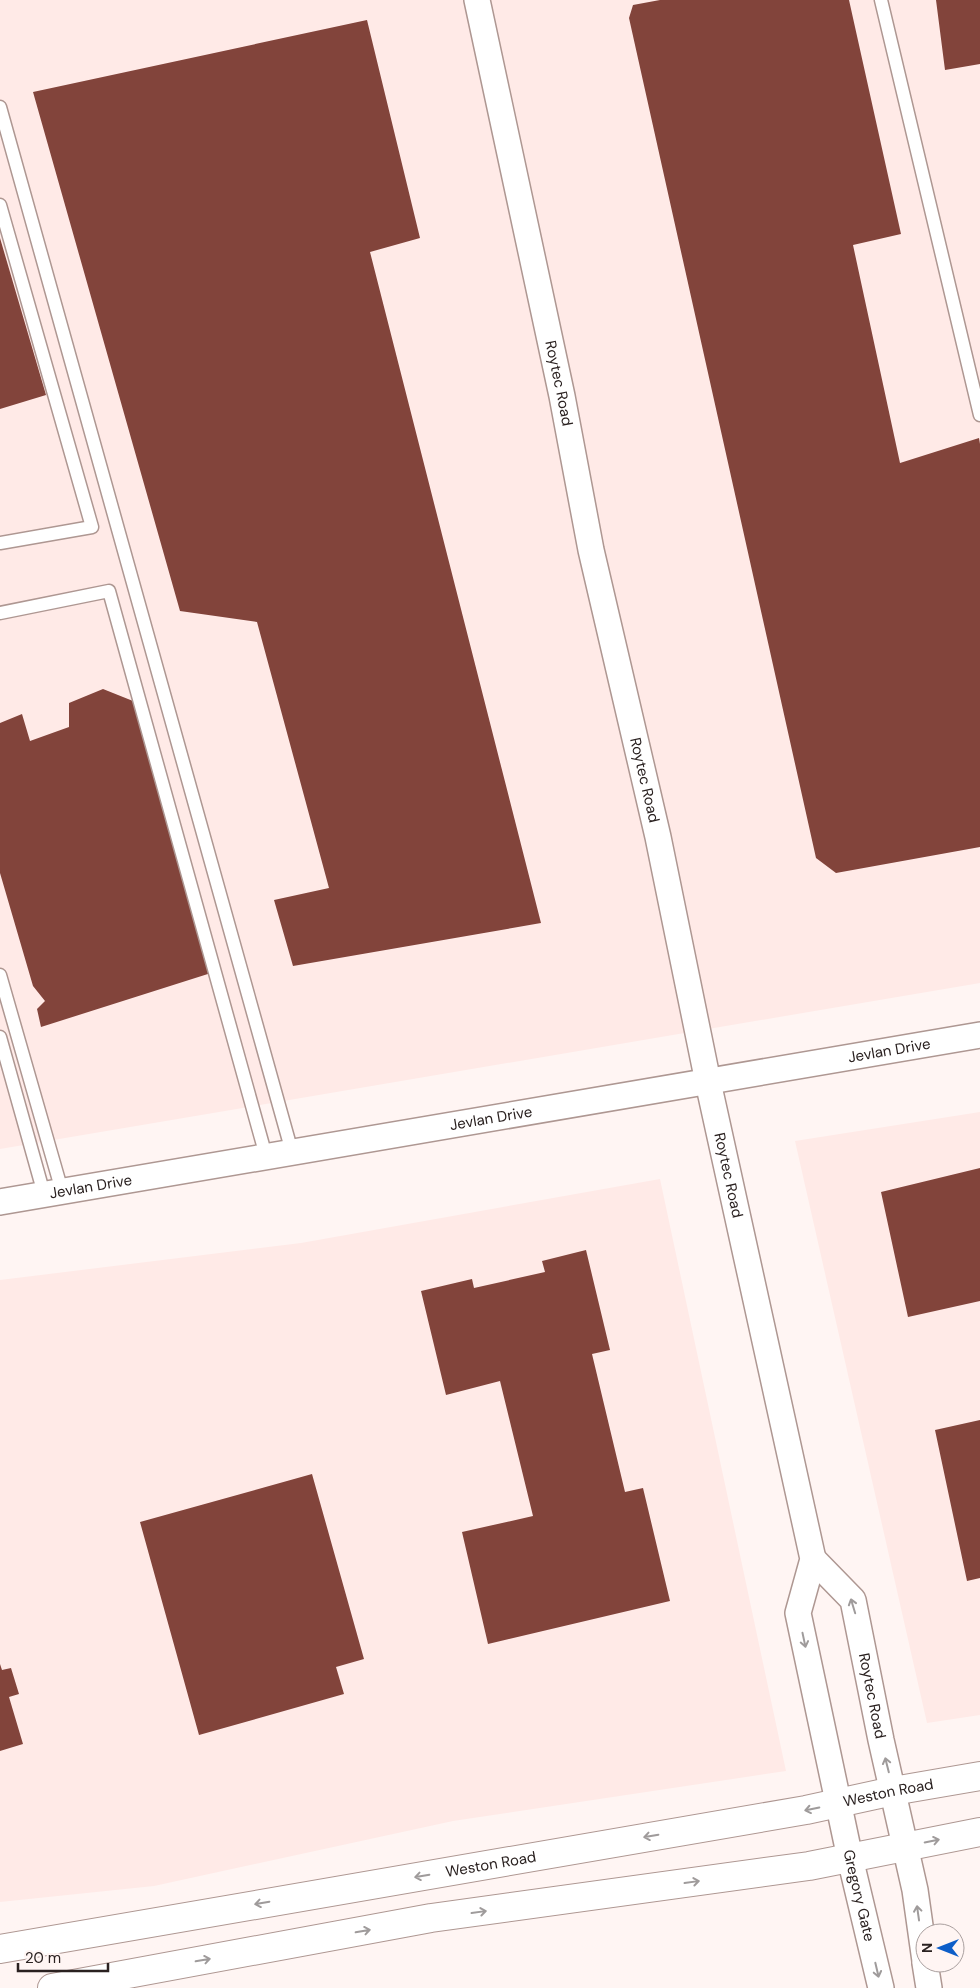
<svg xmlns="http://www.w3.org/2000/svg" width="980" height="1988" font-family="'DM Sans',sans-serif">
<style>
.built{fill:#ffeae7}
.building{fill:#82443b}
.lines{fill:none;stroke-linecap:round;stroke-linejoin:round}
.lane-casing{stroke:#ae9792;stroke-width:15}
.street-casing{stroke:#ae9792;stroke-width:28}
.secondary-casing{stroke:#ae9792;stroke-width:30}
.lane{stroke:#fff;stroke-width:12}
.street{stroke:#fff;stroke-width:25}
.secondary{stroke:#fff;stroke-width:28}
.oneway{stroke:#9f9b9b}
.labels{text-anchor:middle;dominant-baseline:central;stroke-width:5;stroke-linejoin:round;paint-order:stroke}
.street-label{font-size:15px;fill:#2a2120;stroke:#fff5f3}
</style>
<rect width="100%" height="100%" fill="#fff5f3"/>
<!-- built -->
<path class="built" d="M0,0H980V983L0,1149Z
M980,1112V1715L927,1723L795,1141Z
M660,1179L786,1771L453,1821L154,1886L0,1902V1280L301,1243Z"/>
<!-- building -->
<path class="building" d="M660,0H849L901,234L853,245L900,463L979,438L980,444V847L836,873L816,858L629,18L633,5Z
M936,0H980V64L945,70Z
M367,20L420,238L370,252L541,923L293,966L274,900L329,888L257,622L180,611L33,92Z
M0,238L46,395L0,409Z
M103,689L133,701L211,973L41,1027L37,1009L45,1001L33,986L0,873V723L22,714L30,741L69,727V703Z
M980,1168V1301L908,1317L881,1192Z
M586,1250L610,1350L592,1354L625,1492L643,1488L670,1601L488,1644L462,1532L533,1516L500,1381L446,1395L421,1291L472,1279L474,1288L545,1272L542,1261Z
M980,1420V1578L967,1581L935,1430Z
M312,1474L364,1659L336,1667L344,1694L199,1735L140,1522Z
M0,1664L2,1670L11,1668L19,1694L9,1697L23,1744L0,1751Z"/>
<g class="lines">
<defs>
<path id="lane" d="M881,0L980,415
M0,107L292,1152
M0,205L92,527L0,543
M0,613L109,591L266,1156
M0,975L62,1191
M0,1037L44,1194"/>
<g id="street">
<path id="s1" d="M477,0L562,396L591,550L658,837L708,1082L813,1559L798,1613L850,1858L881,1988"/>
<path id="s2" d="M0,1202L980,1035"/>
<path id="s3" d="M813,1559L853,1600L881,1740L915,1890L925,1961"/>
<path d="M925,1963L929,1988"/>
</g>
<g id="secondary">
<path id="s4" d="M0,1949L806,1810L893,1791L980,1776"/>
<path d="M52,1988L431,1918L809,1866L980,1832"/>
</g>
</defs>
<!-- lane casing -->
<use href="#lane" class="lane-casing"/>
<!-- street casing -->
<use href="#street" class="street-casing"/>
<!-- secondary casing -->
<use href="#secondary" class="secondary-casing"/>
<!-- lane -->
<use href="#lane" class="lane"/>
<!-- street -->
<use href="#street" class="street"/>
<!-- secondary -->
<use href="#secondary" class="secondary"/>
</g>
<!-- one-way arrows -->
<defs><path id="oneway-shaft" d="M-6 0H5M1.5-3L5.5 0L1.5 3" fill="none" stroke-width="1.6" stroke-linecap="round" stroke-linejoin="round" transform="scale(1.25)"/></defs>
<g class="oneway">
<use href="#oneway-shaft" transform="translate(853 1606) rotate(-107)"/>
<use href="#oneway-shaft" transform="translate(804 1640) rotate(78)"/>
<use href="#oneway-shaft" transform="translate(887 1765) rotate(-104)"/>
<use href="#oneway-shaft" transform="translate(812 1809) rotate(168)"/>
<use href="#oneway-shaft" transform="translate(651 1836) rotate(170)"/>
<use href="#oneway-shaft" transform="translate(932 1841) rotate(-11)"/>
<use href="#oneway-shaft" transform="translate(422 1876) rotate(170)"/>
<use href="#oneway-shaft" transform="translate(692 1882) rotate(-8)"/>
<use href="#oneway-shaft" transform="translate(262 1903) rotate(170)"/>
<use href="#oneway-shaft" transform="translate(479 1912) rotate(-8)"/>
<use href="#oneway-shaft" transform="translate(918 1913) rotate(-98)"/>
<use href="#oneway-shaft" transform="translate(363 1931) rotate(-10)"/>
<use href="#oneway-shaft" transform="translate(203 1960) rotate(-10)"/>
<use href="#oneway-shaft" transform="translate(877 1970) rotate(77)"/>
</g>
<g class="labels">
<!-- street labels -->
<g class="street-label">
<text stroke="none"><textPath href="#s1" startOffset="392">Roytec Road</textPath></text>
<text stroke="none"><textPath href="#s1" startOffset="798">Roytec Road</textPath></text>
<text stroke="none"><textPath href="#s2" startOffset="902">Jevlan Drive</textPath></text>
<text stroke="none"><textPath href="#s2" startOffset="498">Jevlan Drive</textPath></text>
<text stroke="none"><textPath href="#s1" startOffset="1202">Roytec Road</textPath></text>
<text stroke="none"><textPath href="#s2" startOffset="92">Jevlan Drive</textPath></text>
<text stroke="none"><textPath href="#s3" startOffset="155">Roytec Road</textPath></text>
<text stroke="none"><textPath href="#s4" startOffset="902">Weston Road</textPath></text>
<text stroke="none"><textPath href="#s4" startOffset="498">Weston Road</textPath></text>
<text stroke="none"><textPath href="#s1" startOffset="1940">Gregory Gate</textPath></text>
</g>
</g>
<!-- north arrow -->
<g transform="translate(940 1948) rotate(270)"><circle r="24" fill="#fff5f3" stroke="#aaa09f"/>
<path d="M0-4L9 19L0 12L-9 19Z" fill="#0d5ec8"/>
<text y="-8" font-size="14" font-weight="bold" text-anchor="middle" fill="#2a2120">N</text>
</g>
<!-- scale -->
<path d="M18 1963v8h90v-8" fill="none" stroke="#2a2120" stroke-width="2.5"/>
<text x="25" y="1963" font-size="15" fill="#2a2120" stroke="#fff5f3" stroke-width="4" paint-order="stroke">20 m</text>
</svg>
